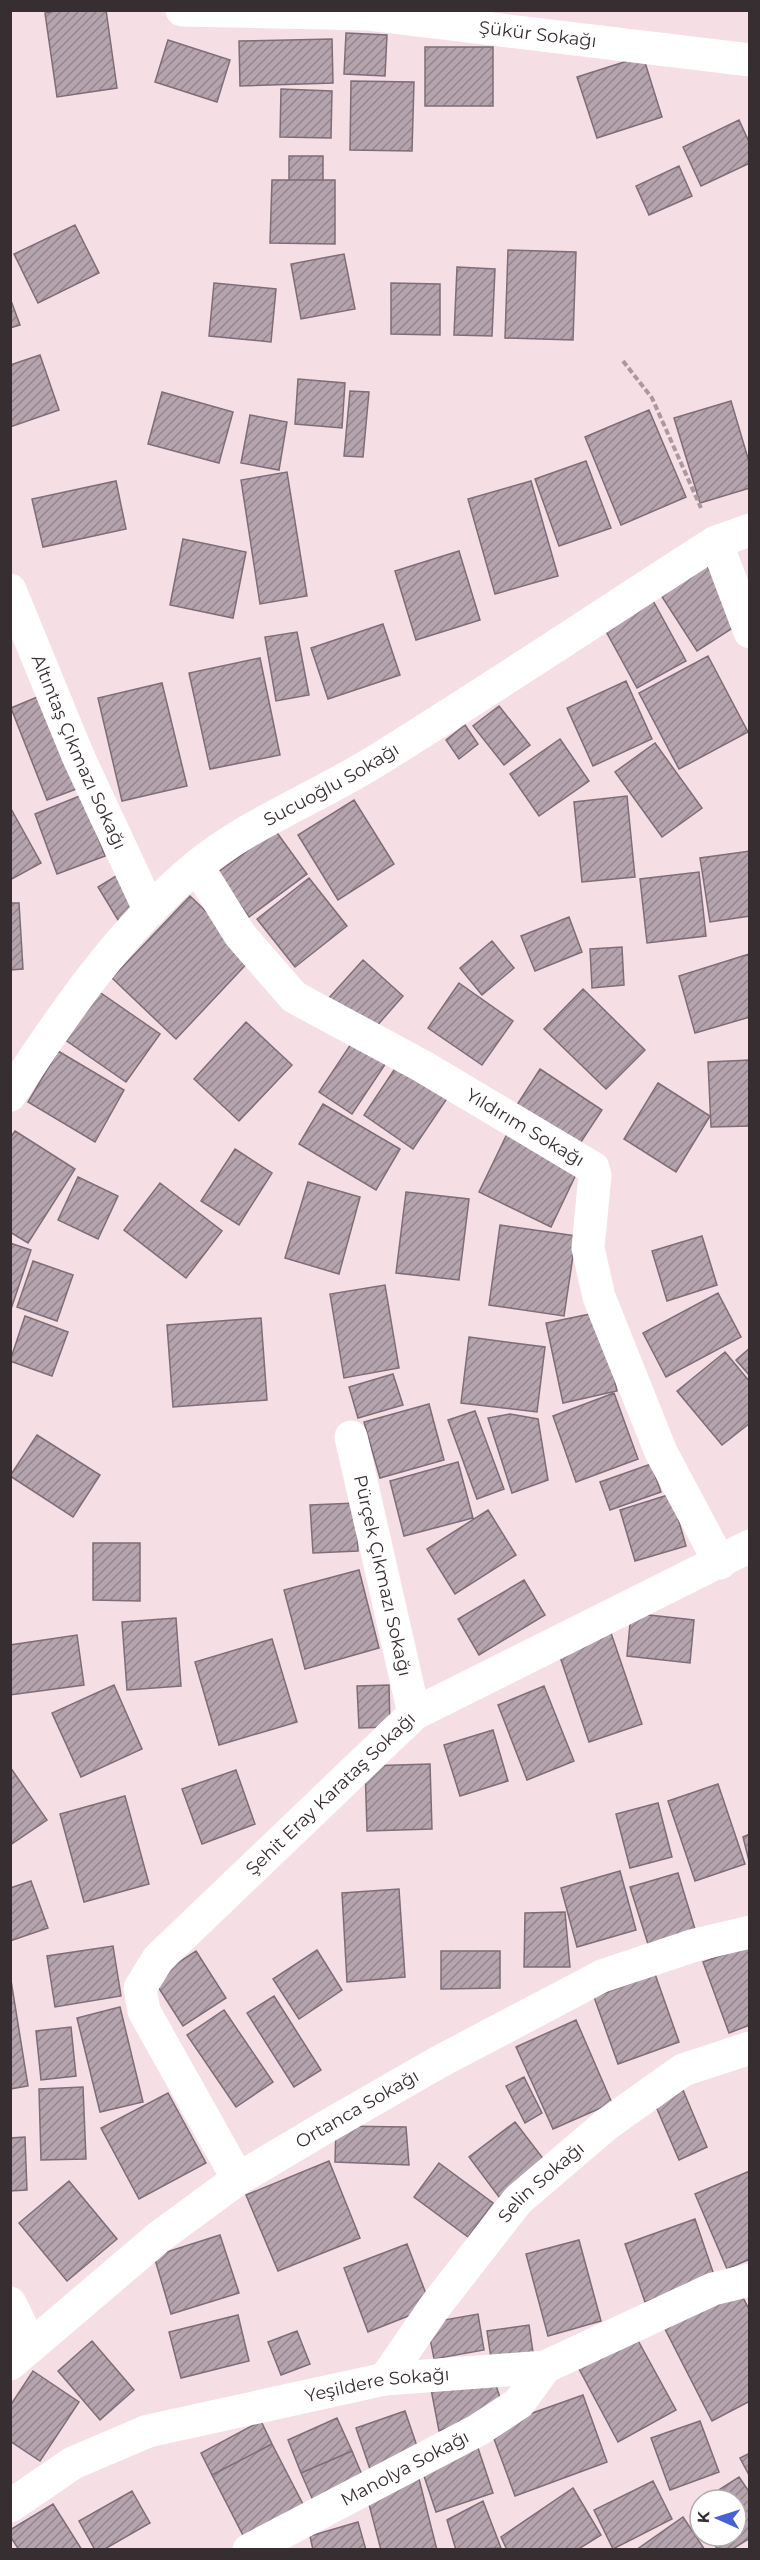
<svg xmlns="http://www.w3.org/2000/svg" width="760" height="2560" font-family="Montserrat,sans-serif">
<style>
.building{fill:url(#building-hatch);stroke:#7e6d77;stroke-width:1.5}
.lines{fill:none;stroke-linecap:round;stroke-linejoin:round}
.path{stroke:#aa999e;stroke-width:4;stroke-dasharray:6 3;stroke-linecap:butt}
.minor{stroke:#fff;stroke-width:33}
.labels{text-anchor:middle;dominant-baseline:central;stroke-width:4.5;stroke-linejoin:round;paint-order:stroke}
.street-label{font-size:18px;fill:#372e31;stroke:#fff}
</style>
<defs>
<pattern id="building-hatch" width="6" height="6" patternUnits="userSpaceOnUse" patternTransform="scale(1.5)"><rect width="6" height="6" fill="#b5a3ad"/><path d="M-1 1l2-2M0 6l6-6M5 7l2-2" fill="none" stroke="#94858d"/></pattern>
</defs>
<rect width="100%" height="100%" fill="#f5dee4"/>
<!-- building -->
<path class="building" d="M61,10H106L117,88L57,97L45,13Z
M346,33L387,35L385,76L344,74Z
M332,39L333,83L240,86L239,41Z
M168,40L230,60L217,102L155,82Z
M425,47H493V106H425Z
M643,56L662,117L597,138L577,77Z
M351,81L414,82L412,151L350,150Z
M281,89L332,91L331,138L280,137Z
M739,120L750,144V163L701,186L683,147Z
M289,156H323V180H289Z
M679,166L692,196L649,215L636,186Z
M272,180H335V244L270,243Z
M75,225L99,273L38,303L14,254Z
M508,250L576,252L573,340L505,338Z
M344,254L355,309L301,319L291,264Z
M457,267L495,269L492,336L454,335Z
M214,283L276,289L271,342L209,336Z
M391,283L440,284V335L391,334Z
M10,298L20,325L10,328Z
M40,355L59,410L10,427V365Z
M298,379L345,383L342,428L295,424Z
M350,391L369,392L363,457L344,456Z
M162,392L233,412L219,463L148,444Z
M731,401L750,465V488L700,503L674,418Z
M649,410L686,497L621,525L585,437Z
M250,415L287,422L279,470L241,463Z
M586,461L611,528L559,546L535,479Z
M287,472L307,596L260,604L241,480Z
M116,481L126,529L43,547L32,499Z
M531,481L558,576L495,594L468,499Z
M183,539L246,552L233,618L170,605Z
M459,551L480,620L416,640L395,571Z
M703,560L742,622L697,651L657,589Z
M651,597L686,661L637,688L602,624Z
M383,624L400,675L328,699L311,648Z
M297,632L309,695L276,701L265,637Z
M708,656L748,732L679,769L639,693Z
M260,658L280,755L210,769L189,673Z
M626,681L652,739L593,766L567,708Z
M162,683L187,786L122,801L98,698Z
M42,695L79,788L47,800L11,708Z
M499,706L530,745L504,765L473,726Z
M465,725L478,744L459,759L446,740Z
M560,739L589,781L539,816L510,774Z
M655,743L702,808L662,837L615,772Z
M82,795L105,856L57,874L35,814Z
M627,796L635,877L582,882L574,802Z
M354,800L394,864L338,900L298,835Z
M10,807L41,863L10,880Z
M275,830L307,874L249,917L217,873Z
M750,851V916L710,922L700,858Z
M699,872L706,936L647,943L640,879Z
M121,873L141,906L118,920L98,887Z
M309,878L347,926L295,967L257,919Z
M190,896L253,957L176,1039L112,978Z
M10,903H19L23,969L10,970Z
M569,917L582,952L535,971L521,936Z
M492,941L514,968L482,995L460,968Z
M622,947L624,985L592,988L590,949Z
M749,954L750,1017L695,1033L679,976Z
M363,960L403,996L368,1036L327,1000Z
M459,983L513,1021L482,1065L428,1028Z
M583,989L645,1050L606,1089L544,1029Z
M98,991L160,1034L126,1082L64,1039Z
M246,1022L292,1065L239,1121L194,1079Z
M353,1041L386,1063L352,1114L319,1092Z
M58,1051L124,1090L95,1142L28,1102Z
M750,1060V1126L711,1127L708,1062Z
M398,1064L448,1097L413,1149L364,1115Z
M540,1069L602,1110L577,1148L515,1108Z
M658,1083L710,1116L676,1172L624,1139Z
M323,1104L400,1149L376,1190L299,1144Z
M15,1131L75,1169L28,1243L10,1232V1138Z
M508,1132L580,1166L551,1227L479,1192Z
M235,1149L272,1173L239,1225L201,1201Z
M78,1177L118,1196L98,1239L58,1220Z
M308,1182L360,1197L339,1274L285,1258Z
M160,1183L222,1231L186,1278L124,1230Z
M406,1192L469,1199L459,1280L396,1273Z
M500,1225L576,1236L564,1316L489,1305Z
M702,1236L717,1285L667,1301L652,1251Z
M10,1243L31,1250L10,1312Z
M33,1261L73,1275L57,1321L17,1307Z
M385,1285L399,1368L344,1378L330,1294Z
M718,1293L741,1337L666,1377L643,1333Z
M600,1312L617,1391L563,1403L546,1323Z
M25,1316L68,1332L52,1376L10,1361Z
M261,1318L267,1400L173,1407L167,1325Z
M469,1337L545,1347L537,1412L461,1403Z
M750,1348V1376L736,1360Z
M725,1352L750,1382V1423L722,1445L677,1391Z
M393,1374L403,1405L358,1418L349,1387Z
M614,1393L638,1459L576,1482L553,1416Z
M429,1404L444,1460L380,1478L364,1422Z
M475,1411L504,1489L477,1499L448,1420Z
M510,1414L538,1419L548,1480L512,1493L488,1418Z
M37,1435L100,1475L73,1517L10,1476Z
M458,1462L473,1518L404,1536L390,1481Z
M651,1464L661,1492L610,1510L600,1482Z
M671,1494L686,1546L635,1561L620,1510Z
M356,1503L358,1551L313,1553L310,1505Z
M488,1510L516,1555L455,1594L427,1549Z
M93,1543H140V1601L93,1600Z
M359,1570L379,1648L305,1669L284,1590Z
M524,1580L545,1615L479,1655L458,1619Z
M631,1613L694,1620L690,1663L627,1656Z
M176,1618L181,1686L127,1690L122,1622Z
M611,1633L642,1724L589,1742L558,1651Z
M77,1635L84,1685L10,1695V1645Z
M272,1639L297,1722L219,1745L195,1662Z
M114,1685L142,1749L81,1777L52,1713Z
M389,1685L390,1727L359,1728L357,1686Z
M544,1686L574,1761L527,1780L498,1705Z
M493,1730L508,1781L460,1796L444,1745Z
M430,1764L432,1829L367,1831L365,1766Z
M10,1767L47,1820L10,1845Z
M236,1770L255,1824L202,1844L182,1789Z
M718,1784L745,1864L695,1881L668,1801Z
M125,1796L149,1884L84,1902L60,1814Z
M658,1803L672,1857L630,1868L616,1814Z
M750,1834V1865L743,1837Z
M620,1871L636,1930L577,1947L561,1888Z
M678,1873L695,1929L648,1944L630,1887Z
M31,1881L48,1928L10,1941V1888Z
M399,1889L405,1977L347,1982L342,1893Z
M565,1912L570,1967H524L525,1913Z
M750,1945V2025L729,2033L703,1962Z
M113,1946L121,1996L55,2007L47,1956Z
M317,1950L342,1990L299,2019L273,1979Z
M196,1951L226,1998L183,2026L153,1979Z
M441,1951H500V1988L441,1989Z
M10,1974L28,2086L10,2089Z
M655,1974L679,2042L618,2064L594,1997Z
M274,1996L321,2070L294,2087L247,2013Z
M120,2007L143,2102L100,2112L77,2018Z
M224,2010L273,2082L236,2107L187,2035Z
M576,2020L612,2103L553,2129L516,2047Z
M71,2027L76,2076L41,2080L36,2031Z
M524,2077L542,2113L525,2123L506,2086Z
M83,2087L86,2159L41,2160L39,2089Z
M683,2090L707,2147L679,2160L654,2102Z
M168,2093L206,2163L139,2199L101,2128Z
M515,2122L545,2161L499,2197L469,2157Z
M336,2126L406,2127L409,2165L335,2162Z
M25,2137L27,2190L10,2191V2138Z
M329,2161L360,2238L278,2271L246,2195Z
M439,2163L493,2203L468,2237L414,2197Z
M750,2171V2259L727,2269L695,2194Z
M69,2181L117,2239L67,2281L19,2223Z
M695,2219L715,2278L645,2302L625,2244Z
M220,2235L239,2293L171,2314L154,2256Z
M579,2240L601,2321L548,2336L526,2254Z
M407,2244L431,2307L368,2332L344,2268Z
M739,2290L750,2311V2401L712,2421L665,2329Z
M478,2314L484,2350L434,2359L427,2323Z
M238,2315L249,2361L181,2378L169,2332Z
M529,2325L534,2359L492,2365L487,2331Z
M297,2331L310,2364L281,2375L268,2342Z
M635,2335L676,2410L618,2442L578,2367Z
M92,2341L134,2390L100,2420L58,2371Z
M33,2371L79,2402L40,2461L10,2441V2406Z
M493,2377L504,2409L439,2431L430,2384Z
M583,2395L607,2462L515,2496L490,2428Z
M405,2411L420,2455L371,2472L356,2428Z
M337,2418L352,2451L301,2473L288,2440Z
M261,2421L272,2444L212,2475L201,2453Z
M700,2421L719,2472L670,2490L651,2438Z
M272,2444L307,2512L247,2543L212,2475Z
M477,2445L493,2493L436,2512L420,2464Z
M352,2451L365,2482L315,2505L301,2473Z
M750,2453V2477L740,2458Z
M739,2477L750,2493V2538L731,2550H718L709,2536H736V2500H703Z
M419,2479L437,2550H381L366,2493Z
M653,2481L672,2519L613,2549L594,2510Z
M573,2488L601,2535L577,2550H507L501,2537Z
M132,2491L150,2523L103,2550H95L79,2521Z
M483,2501L501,2548L456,2550L447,2520Z
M53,2504L82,2550H19L10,2536V2530Z
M683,2517L705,2550H636Z
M358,2522L366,2550H313L310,2536Z"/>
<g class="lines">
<!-- path -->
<path class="path" d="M623,361L652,398L701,508"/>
<!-- minor -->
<g class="minor">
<path id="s1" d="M182,10L369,14L750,60"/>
<path d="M716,542L750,632"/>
<path id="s2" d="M10,590L78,756L150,911"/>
<path id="s3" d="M197,866L240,935L294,997L422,1066L593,1168L595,1175L588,1248L599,1297L661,1452L720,1563"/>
<path id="s4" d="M10,1095C63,1014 122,928 197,866C250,823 316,798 374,762C489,691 602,615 716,542L750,530"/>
<path id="s5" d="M351,1437L414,1714"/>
<path id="s6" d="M238,2179L144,2011L140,1988L158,1959L414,1714L750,1546"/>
<path d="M10,2303L31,2346"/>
<path id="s7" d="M10,2364L159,2237L238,2179L324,2128L437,2063L602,1976L695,1945L750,1932"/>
<path id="s8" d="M385,2379L436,2305L518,2200L607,2124L683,2070L750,2048"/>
<path id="s9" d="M10,2506L73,2463L148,2431L385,2379L545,2367L713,2289L750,2280"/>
<path id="s10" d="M249,2550L478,2430L519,2403L545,2367"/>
</g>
</g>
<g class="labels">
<!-- street labels -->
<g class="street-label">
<text stroke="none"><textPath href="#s1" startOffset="357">Şükür Sokağı</textPath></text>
<text stroke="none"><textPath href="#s2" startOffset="176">Altıntaş Çıkmazı Sokağı</textPath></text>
<text stroke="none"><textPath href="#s4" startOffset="454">Sucuoğlu Sokağı</textPath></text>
<text stroke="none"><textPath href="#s3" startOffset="429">Yıldırım Sokağı</textPath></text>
<text stroke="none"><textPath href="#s5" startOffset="142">Pürçek Çıkmazı Sokağı</textPath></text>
<text stroke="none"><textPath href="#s6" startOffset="489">Şehit Eray Karataş Sokağı</textPath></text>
<text stroke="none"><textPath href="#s7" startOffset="432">Ortanca Sokağı</textPath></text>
<text stroke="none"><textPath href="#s8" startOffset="252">Selin Sokağı</textPath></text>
<text stroke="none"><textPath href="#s9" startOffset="392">Yeşildere Sokağı</textPath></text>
<text stroke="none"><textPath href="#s10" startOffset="176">Manolya Sokağı</textPath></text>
</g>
</g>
<!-- border -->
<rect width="760" height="2560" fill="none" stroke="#372e31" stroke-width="24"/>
<!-- north arrow -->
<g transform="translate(718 2518) rotate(273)"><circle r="28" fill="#ffffff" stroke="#afabad" stroke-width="1.5"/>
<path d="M0-4.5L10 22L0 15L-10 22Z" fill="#4561d4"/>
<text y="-9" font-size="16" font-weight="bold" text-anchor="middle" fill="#372e31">K</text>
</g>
</svg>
